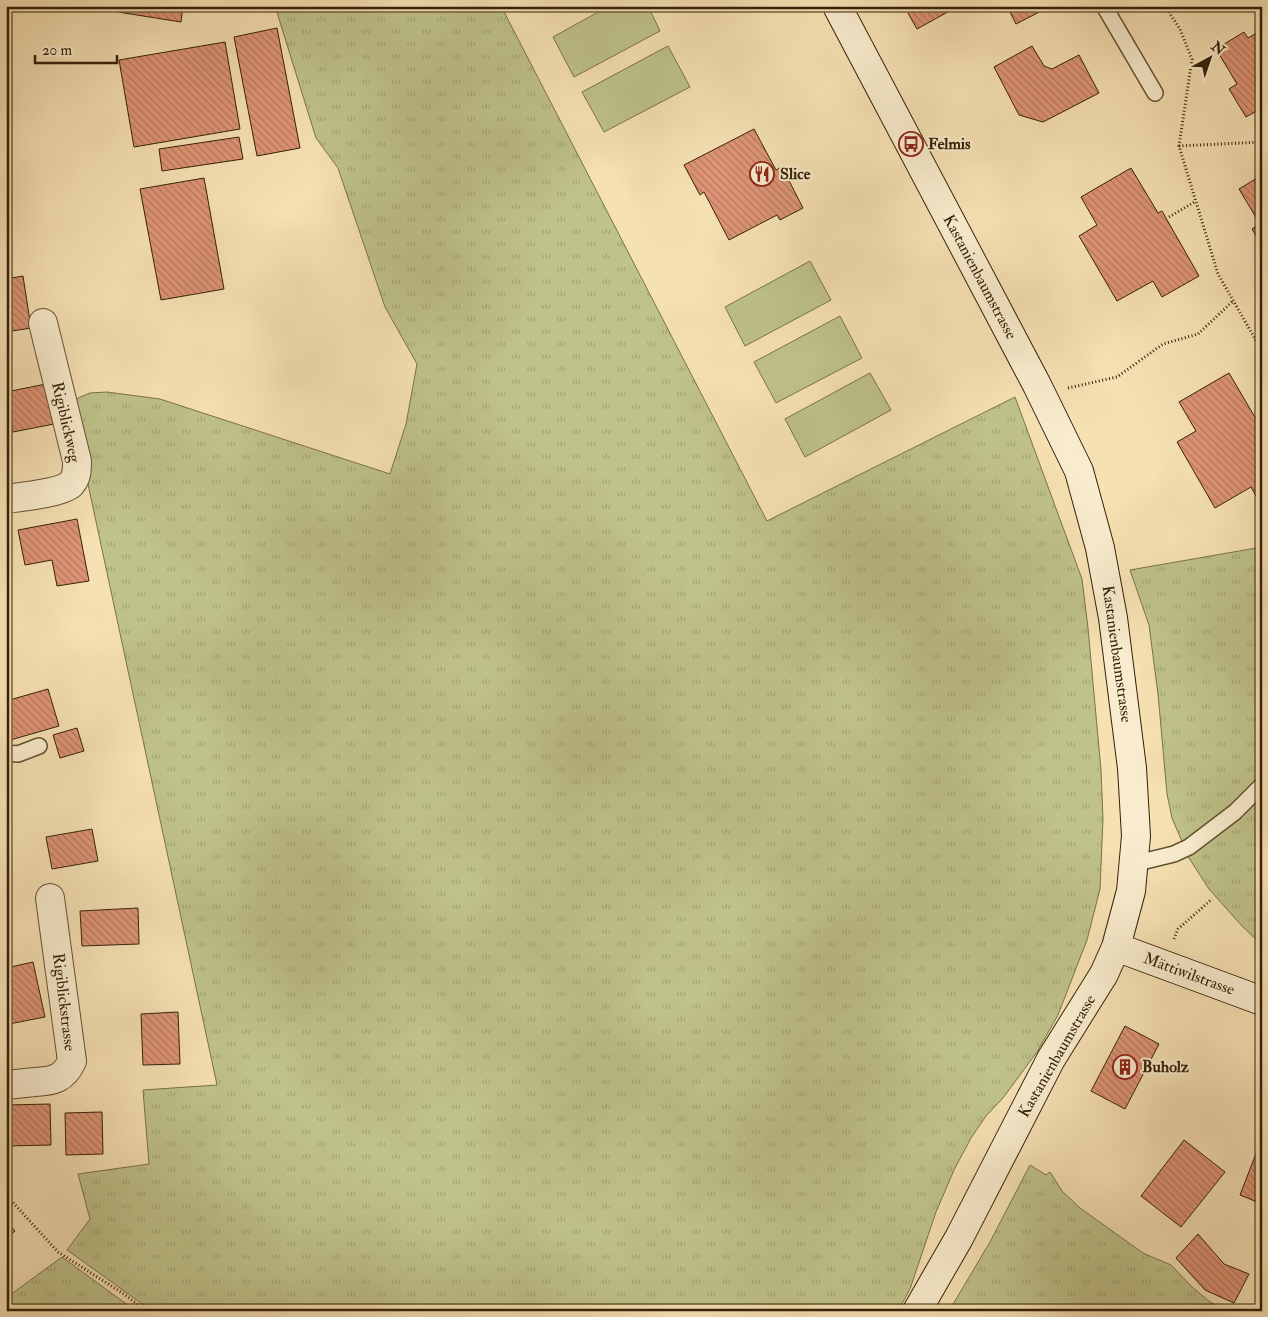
<svg xmlns="http://www.w3.org/2000/svg" width="1268" height="1317" font-family="'IM FELL Double Pica',serif">
<style>
.grass{fill:url(#grass-tufts);stroke:#7a7249}
.garden{fill:#bfc28a;stroke:#7a7249}
.building{fill:url(#building-back-hatch);stroke:#352108}
.lines{fill:none;stroke-linecap:round;stroke-linejoin:round}
.lane-casing{stroke:#655133;stroke-width:18}
.street-casing{stroke:#655133;stroke-width:30}
.secondary-casing{stroke:#352108;stroke-width:30}
.path{stroke:#352108;stroke-width:3;stroke-dasharray:1 2.5;stroke-linecap:butt}
.lane{stroke:#f9ecce;stroke-width:15}
.street{stroke:#f9ecce;stroke-width:28}
.secondary{stroke:#f9ecce;stroke-width:28}
.labels{text-anchor:middle;dominant-baseline:central;stroke-width:4;stroke-linejoin:round;paint-order:stroke}
.poi-label{font-size:16px;font-weight:bold;fill:#352108;stroke:#f9ecce;text-anchor:start}
.street-label{font-size:16px;fill:#352108;stroke:#f9ecce}
</style>
<defs>
<pattern id="grass-tufts" width="24" height="20" patternUnits="userSpaceOnUse" patternTransform="scale(1.25)"><rect width="24" height="20" fill="#bfc28a"/><path d="M3 7l-1-3M5 7V3M7 7l1-3M15 17l-1-3M17 17v-4M19 17l1-3" fill="none" stroke="#a5a676"/></pattern>
<pattern id="building-back-hatch" width="6" height="6" patternUnits="userSpaceOnUse" patternTransform="scale(1.25)"><rect width="6" height="6" fill="#df9576"/><path d="M-1 5l2 2M0 0l6 6M5-1l2 2" fill="none" stroke="#b6795f"/></pattern>
</defs>
<rect width="100%" height="100%" fill="#f6e1b3"/>
<filter id="stains"><feTurbulence type="fractalNoise" baseFrequency=".004" numOctaves="4"/><feColorMatrix values="0 0 0 0 .2 0 0 0 0 .09 0 0 0 0 .02 0 0 0 .5 -.17"/></filter>
<radialGradient id="worn" r=".72"><stop offset=".6" stop-color="#630" stop-opacity="0"/><stop offset="1" stop-color="#630" stop-opacity=".3"/></radialGradient>
<!-- grass -->
<path class="grass" d="M275,6H501L767,521L1015,397L1082,579L1088,628L1101,770L1103,819L1100,889L1087,940L1058,1015L1037,1052L1003,1098L986,1116L971,1138L954,1170L936,1212L910,1289L898,1311H152L67,1250L90,1219L78,1174L149,1164L143,1090L217,1085L71,405L78,398L90,393L107,392L160,399L390,474L406,424L417,364L385,307L338,168L316,138Z
M1262,547V945L1242,926L1209,889L1189,858L1172,818L1167,794L1158,694L1149,625L1130,570Z
M1030,1165L1046,1175L1050,1172L1062,1191L1080,1208L1143,1253L1171,1265L1191,1286L1210,1302L1226,1311H949L990,1242Z
M62,1257L136,1311H6V1298Z"/>
<!-- garden -->
<path class="garden" d="M609,6H648L660,31L574,77L553,37Z
M668,46L690,87L604,132L582,92Z
M810,261L831,300L745,346L725,307Z
M840,316L862,358L776,403L754,362Z
M870,373L891,410L805,457L785,419Z"/>
<!-- building -->
<path class="building" d="M118,6H183L181,22L118,12Z
M904,6H954L955,8L917,29Z
M1007,6H1051L1016,24Z
M277,28L300,148L257,156L234,37Z
M1262,30V108L1246,117L1229,89L1237,84L1216,49L1244,32L1248,38Z
M225,42L240,129L134,147L119,60Z
M1032,46L1044,66L1052,69L1079,55L1099,93L1043,122L1019,115L994,67Z
M754,129L776,170L782,167L803,208L780,220L777,215L729,240L704,192L700,195L684,165Z
M239,137L243,159L162,171L159,149Z
M1131,168L1158,213L1162,211L1199,276L1162,297L1153,281L1117,301L1079,236L1097,225L1081,197Z
M1262,175V245L1252,229L1260,224L1239,189Z
M204,178L224,289L161,300L140,189Z
M23,276L31,328L6,332V279Z
M1229,373L1256,419L1260,417L1262,420V502L1260,503L1251,487L1215,508L1177,442L1196,431L1179,402Z
M46,384L54,424L13,432L6,399V392Z
M77,519L89,581L57,586L52,560L25,565L18,530Z
M48,689L59,726L7,741L6,701Z
M77,728L84,751L60,758L53,735Z
M92,829L98,861L52,869L46,837Z
M138,908L139,944L82,946L80,911Z
M33,962L45,1017L9,1024L6,1012V968Z
M178,1012L180,1064L143,1065L141,1014Z
M1125,1026L1159,1044L1125,1109L1091,1091Z
M50,1104L51,1145L6,1146V1105Z
M102,1112L103,1154L66,1155L65,1113Z
M1262,1138V1204L1240,1195Z
M1184,1140L1225,1172L1181,1227L1141,1196Z
M6,1221L15,1231L6,1239Z
M1198,1234L1224,1264L1249,1274L1234,1303L1205,1290L1176,1258Z"/>
<g class="lines">
<defs>
<path id="lane" d="M1104,6L1155,93
M6,753L18,754L39,746
M1133,864L1174,854L1189,847L1235,812L1262,785"/>
<path id="street" d="M6,499C21,497 61,493 71,484C77,477 77,470 77,461L43,323
M6,1085C16,1084 25,1083 35,1082C53,1081 64,1079 72,1061L50,898"/>
<path id="secondary" d="M837,6L1037,385L1079,471L1100,548L1113,618L1132,768L1136,836L1131,891L1116,947L1104,974L1051,1059L959,1238L917,1311
M1116,947L1262,1001"/>
</defs>
<!-- lane casing -->
<use href="#lane" class="lane-casing"/>
<!-- street casing -->
<use href="#street" class="street-casing"/>
<!-- secondary casing -->
<use href="#secondary" class="secondary-casing"/>
<!-- path -->
<path class="path" d="M1165,6L1180,29L1192,59L1179,146L1218,274L1262,351
M1179,146L1262,142
M1169,217L1196,201
M1068,388L1117,377L1163,344L1198,334L1233,301
M1174,939L1178,929L1212,899
M6,1195L58,1252L124,1294L146,1311"/>
<!-- lane -->
<use href="#lane" class="lane"/>
<!-- street -->
<use href="#street" class="street"/>
<!-- secondary -->
<use href="#secondary" class="secondary"/>
</g>
<!-- icons -->
<defs>
<symbol id="bus-ring" viewBox="-11 -11 22 22"><circle r="9.5" fill="#f9ecce" stroke="#8f2418" stroke-width="1.5"/><path d="M-5-6H5V4H4V6H2V4H-2V6H-4V4H-5ZM-3.5-4V0h7V-4ZM-3.5 1.2v1.5H-2V1.2ZM2 1.2v1.5H3.5V1.2Z" fill="#8f2418"/></symbol>
<symbol id="restaurant-ring" viewBox="-11 -11 22 22"><circle r="9.5" fill="#f9ecce" stroke="#8f2418" stroke-width="1.5"/><path d="M-5-6h1v4h1v-4h1v4h1v-4h1v5L-1.5 .5V6h-2V.5L-5-1ZM5-6V6H3V1.5H1.5Q1.5-4 5-6Z" fill="#8f2418"/></symbol>
<symbol id="building-ring" viewBox="-11 -11 22 22"><circle r="9.5" fill="#f9ecce" stroke="#8f2418" stroke-width="1.5"/><path d="M-4-6H4V6H1V3H-1V6H-4ZM-2.5-4.3h1.7v1.8h-1.7ZM.8-4.3h1.7v1.8H.8ZM-2.5-1h1.7V.8h-1.7ZM.8-1h1.7V.8H.8Z" fill="#8f2418"/></symbol>
</defs>
<g fill-rule="evenodd">
<use href="#bus-ring" x="897" y="130" width="28" height="28"/>
<use href="#restaurant-ring" x="748" y="160" width="28" height="28"/>
<use href="#building-ring" x="1111" y="1053" width="28" height="28"/>
</g>
<g class="labels">
<!-- poi labels -->
<g class="poi-label">
<text x="928" y="144">Felmis</text>
<text x="780" y="174">Slice</text>
<text x="1142" y="1067">Buholz</text>
</g>
<!-- street labels -->
<g class="street-label">
<text transform="translate(980 277) rotate(62)">Kastanienbaumstrasse</text>
<text transform="translate(66 422) rotate(77)">Rigiblickweg</text>
<text transform="translate(1117 654) rotate(82)">Kastanienbaumstrasse</text>
<text transform="translate(1189 974) rotate(20)">Mättiwilstrasse</text>
<text transform="translate(64 1002) rotate(83)">Rigiblickstrasse</text>
<text transform="translate(1057 1056) rotate(-60)">Kastanienbaumstrasse</text>
</g>
</g>
<!-- margin -->
<rect width="1268" height="1317" fill="none" stroke="#f6e1b3" stroke-width="25"/>
<rect x="8" y="8" width="1253" height="1302" fill="none" stroke="#352108" stroke-width="2.5"/>
<rect x="12" y="12" width="1243" height="1292" fill="none" stroke="#352108"/>
<!-- north arrow -->
<g transform="translate(1210 58) rotate(40)" stroke="#f9ecce" stroke-width="4" paint-order="stroke">
<path d="M0-4L9 19L0 12L-9 19Z" fill="#352108"/>
<text y="-8" font-size="14" font-weight="bold" text-anchor="middle" fill="#352108">N</text>
</g>
<!-- scale -->
<path d="M35 55v8h82v-8" fill="none" stroke="#352108" stroke-width="2.5"/>
<text x="42" y="55" font-size="15" fill="#352108" stroke="#f9ecce" stroke-width="4" paint-order="stroke">20 m</text>
<rect width="100%" height="100%" filter="url(#stains)"/>
<rect width="100%" height="100%" fill="url(#worn)"/>
</svg>
